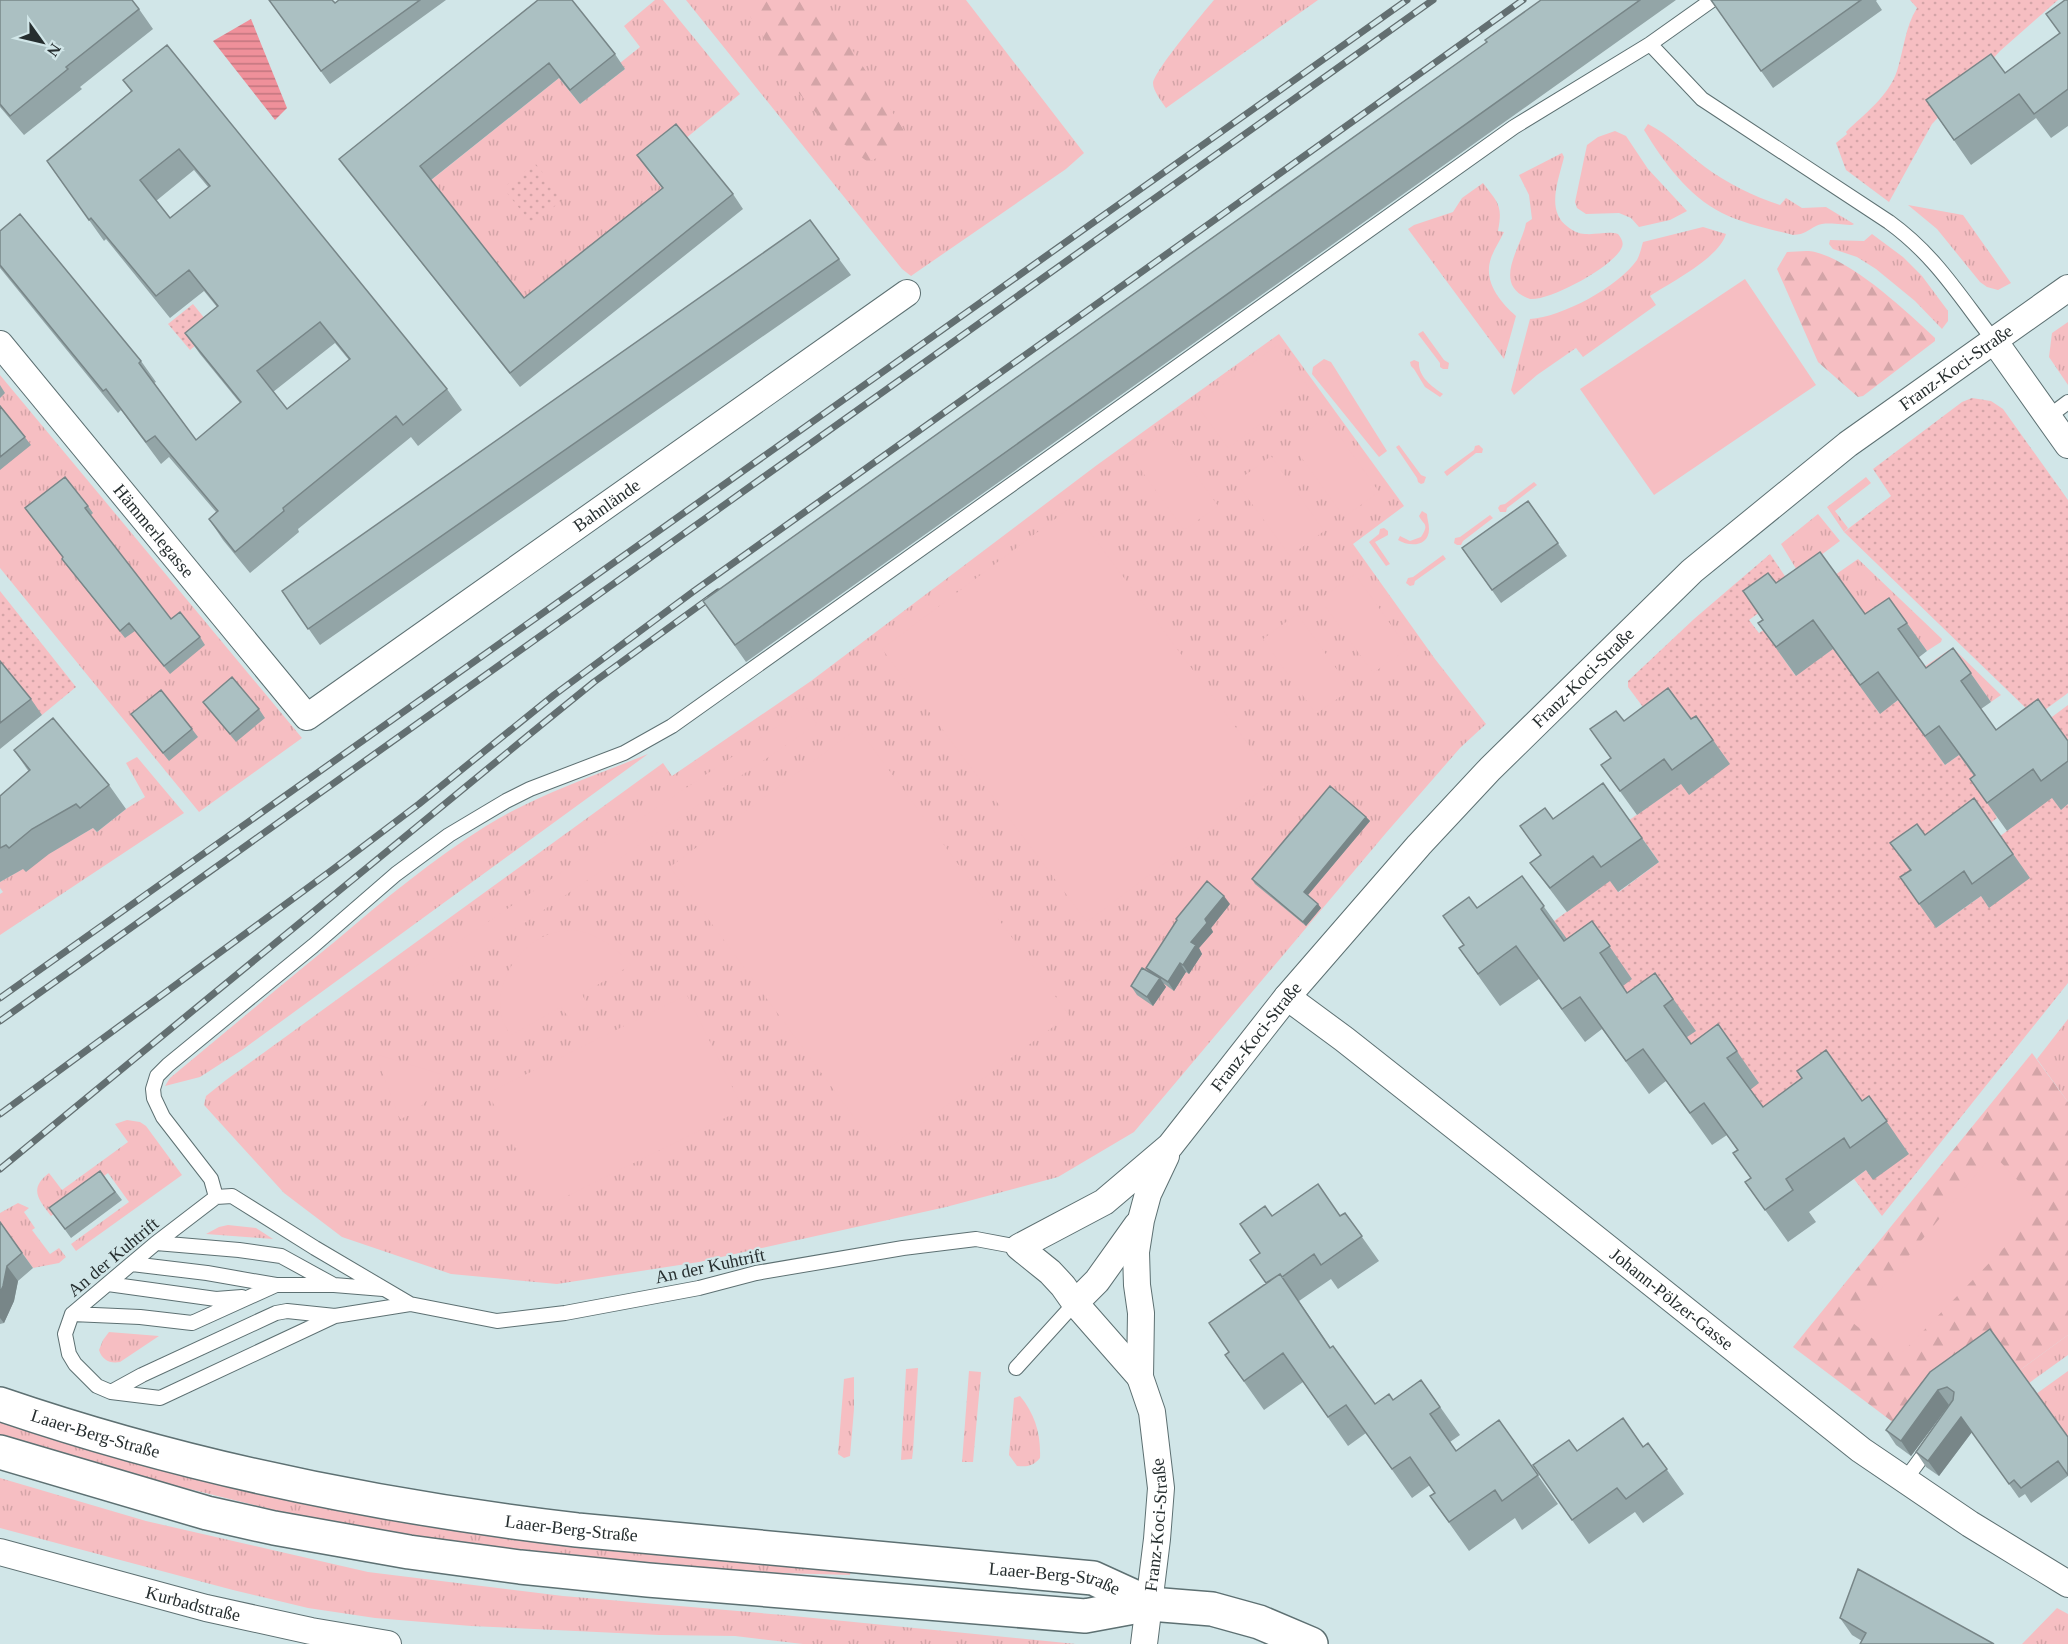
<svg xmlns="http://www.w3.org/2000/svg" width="2068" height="1644" font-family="Georgia,serif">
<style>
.grass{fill:url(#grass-tufts)}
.forest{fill:url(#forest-firs)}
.park{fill:url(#park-dots)}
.pitch{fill:#f6bec2}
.water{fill:url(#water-rules)}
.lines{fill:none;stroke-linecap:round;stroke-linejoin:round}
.lane-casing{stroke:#5d7072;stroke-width:16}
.street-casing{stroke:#5d7072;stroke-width:28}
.secondary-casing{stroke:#5d7072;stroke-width:36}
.lane{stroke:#fff;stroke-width:14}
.street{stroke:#fff;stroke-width:26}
.secondary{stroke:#fff;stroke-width:33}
.rail-casing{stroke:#636f71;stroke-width:7}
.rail{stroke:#d1e6e8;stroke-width:4.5;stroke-dasharray:14;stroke-linecap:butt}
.wall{fill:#93a5a7;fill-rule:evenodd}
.shaded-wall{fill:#788688}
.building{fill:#abc0c2;stroke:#788688;stroke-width:1.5;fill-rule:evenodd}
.labels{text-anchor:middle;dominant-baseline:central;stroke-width:4.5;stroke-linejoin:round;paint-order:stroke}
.street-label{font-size:18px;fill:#262e2f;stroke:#d1e6e8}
</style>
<defs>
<pattern id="grass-tufts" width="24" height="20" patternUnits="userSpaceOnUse" patternTransform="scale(1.5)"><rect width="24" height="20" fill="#f6bec2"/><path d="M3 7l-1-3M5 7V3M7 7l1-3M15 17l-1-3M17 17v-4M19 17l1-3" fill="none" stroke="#d3a4a7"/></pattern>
<pattern id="forest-firs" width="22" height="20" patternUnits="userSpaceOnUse" patternTransform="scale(1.5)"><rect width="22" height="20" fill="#f6bec2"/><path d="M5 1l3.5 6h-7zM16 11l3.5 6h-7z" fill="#d3a4a7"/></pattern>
<pattern id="park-dots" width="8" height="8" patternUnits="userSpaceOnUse" patternTransform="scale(1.5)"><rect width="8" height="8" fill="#f6bec2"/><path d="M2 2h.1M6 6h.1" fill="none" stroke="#d3a4a7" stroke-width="1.8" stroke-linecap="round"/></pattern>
<pattern id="water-rules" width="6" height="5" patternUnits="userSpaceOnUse" patternTransform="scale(1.5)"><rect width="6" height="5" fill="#ef909a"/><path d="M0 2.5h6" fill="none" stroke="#c1767e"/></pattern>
</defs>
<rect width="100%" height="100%" fill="#d1e6e8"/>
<!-- grass -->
<path class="grass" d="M655,0H663L740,94L647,170L673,202L535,313L430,181L559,78L580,104L625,69L620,63L640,47L624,26Z
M686,0H966L1084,153L1066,169L911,276L902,269Z
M1214,0H1318L1166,108C1162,102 1153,91 1153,83C1155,70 1203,13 1214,0Z
M1648,124C1670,135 1685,152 1705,167C1728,184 1753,196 1780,205L1786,198L1802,208L1826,207L1854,224L1852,225C1842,225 1825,221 1816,226C1806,231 1806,234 1793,235C1770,229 1744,224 1722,213C1688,196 1663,161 1644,130Z
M1615,131L1626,136L1648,169L1687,211L1670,220L1639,227L1631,218L1619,213L1586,214L1577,208L1575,202L1587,145L1598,137Z
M1562,153L1564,157C1559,179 1545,211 1568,227C1573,231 1579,234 1585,234C1597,235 1607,231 1618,234C1621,238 1624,242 1622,247C1615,266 1550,301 1530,299C1490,285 1522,247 1526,223L1532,219L1529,195L1519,175Z
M1483,183C1498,203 1503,205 1498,231L1504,232C1500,241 1494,249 1491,258C1483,281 1499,301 1516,316L1504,359L1408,229L1414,225L1453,212L1462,198Z
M1908,205L1963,215L2011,283L1998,290L1987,287L1980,282L1937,229Z
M1703,227L1726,234C1718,259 1671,282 1650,296L1656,305L1583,357L1576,348L1537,375L1514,395L1511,390L1530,319C1562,317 1618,287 1637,260C1640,254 1641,249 1643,242Z
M1872,234L1903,257L1922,276L1948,311V321L1942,329L1915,301L1876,269L1857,257L1833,249L1829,244L1830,240L1864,241Z
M2068,322V385L2049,357L2052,333Z
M1279,334L1404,506L1353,544L1435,659L1486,724L1460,748L1386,833L1134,1132L1058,1177L946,1207L699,1262L557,1284L451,1274L342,1237L284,1193L204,1105L206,1096L226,1080L663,763L672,776L811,681L1097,465Z
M0,375L302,738L199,812L0,568Z
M1866,477L1871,483L1835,511L1848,528L1844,532L1827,507Z
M1818,514L1840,541L1798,572L1781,544Z
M1858,559L1942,639L1941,642L1927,651L1909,627L1881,646L1812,591Z
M1954,649L2001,695L1991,702L1973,677L1944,698L1924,667L1949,650Z
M648,754L242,1050L200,1077L165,1086L170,1078C226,1032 281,985 338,939C385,899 433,859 486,826C536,795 594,776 648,754Z
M137,757L184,813L0,935V894L3,892L0,888V882L93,828L97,832L126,809L145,797L126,763Z
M2068,1019V1102L2037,1059Z
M127,1120L140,1122L146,1126L182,1175L76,1251L71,1244L129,1202L108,1173L51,1216C39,1200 28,1189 49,1173L62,1190L128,1142L115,1124Z
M18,1203L29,1208L24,1212L35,1228L32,1230L50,1254L59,1248L66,1257L59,1263L33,1268L0,1223V1213Z
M228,1225L256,1228L273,1239L206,1234L219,1227Z
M109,1332L159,1336L120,1362C110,1364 102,1360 99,1350L103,1340Z
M2068,1335V1355L2029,1383L2020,1370Z
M918,1368L913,1451L912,1459L901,1460L906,1369Z
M969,1371L981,1372L973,1462H962Z
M2068,1371V1453L2036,1394Z
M854,1377V1409L850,1456L844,1458L838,1454L844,1379Z
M1020,1396C1035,1414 1041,1434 1040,1458C1033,1466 1028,1467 1017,1466L1009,1455L1014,1398Z
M0,1421L117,1457L851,1569L850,1575L749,1572L544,1553L437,1540L294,1515L145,1478L0,1435Z
M0,1478L146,1521L368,1572L563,1596L783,1615L1076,1644H803L735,1636L659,1635L471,1626L375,1618L308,1608L233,1590L0,1528Z
M2057,1608L2068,1614V1644H2022Z"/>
<!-- forest -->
<path class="forest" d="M739,0H813L835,23L909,138L890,152L868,162L841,142L791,84L760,31Z
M1787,252C1796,252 1807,250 1815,252C1854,262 1905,310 1935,338V341L1863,396L1858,397L1818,362L1777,269Z
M2032,1053L2068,1102V1335L2020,1370L2001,1344L1906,1432L1793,1347Z"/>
<!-- park -->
<path class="park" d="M1910,0H2058L2000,51L1932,124L1889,202L1846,170L1836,143L1847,134L1846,132C1864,114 1889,96 1897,71C1904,49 1905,27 1917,8Z
M535,163L564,199L532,224L503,188Z
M193,304L214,330L190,350L168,324Z
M1972,398L1991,401L2003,409L2068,500V693L2035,717L1844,532L1891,496L1873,469L1962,402Z
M1770,554L1793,588L1749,620L1759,633L1768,627L1779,652L1795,675L1837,646L1879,713L1900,699L1945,765L1963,752L1968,767L1985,791L1997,818L1956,849L1928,895L1936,928L1981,896L1995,840L2052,797L2061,809L2068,804V983L1882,1216L1854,1179L1866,1170L1909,1153L1800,1128L1712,1078L1648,1026L1564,941L1554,921L1610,880L1619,892L1659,862L1642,838L1625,823L1672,790L1680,782L1689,794L1661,731L1628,687V681L1694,619Z
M0,591L76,687L42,715L0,663Z
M2068,705V742L2025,737Z"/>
<!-- pitch -->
<path class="pitch" d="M1745,279L1816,385L1654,495L1580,389Z
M1423,331L1444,360L1449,363L1448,369H1443L1440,367V363L1418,334Z
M1277,345L1309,388L1228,448L1196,404Z
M1324,359L1331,362L1387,451L1379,457L1312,374L1313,367Z
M1414,360L1419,362C1418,376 1431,386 1443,394L1440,397L1425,387L1414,369L1411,366L1410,362Z
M1326,417L1379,492L1344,517L1291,443Z
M1165,432L1218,506L1184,530L1131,456Z
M1399,445L1421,475L1426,477L1424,483L1421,484L1418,482L1417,478L1396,447Z
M1479,445L1483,449L1482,453H1476L1447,476L1444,472L1474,450L1475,446Z
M1271,456L1324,531L1290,556L1236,482Z
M1534,482L1537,485L1507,508L1506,512H1500L1498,508L1500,505L1505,504Z
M1071,507L1275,780L1087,922L882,649Z
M1422,511L1427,514C1427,519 1429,523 1429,529C1429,547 1409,547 1398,540L1400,536L1410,541L1421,537C1430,523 1423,525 1419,516Z
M1490,515L1493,518L1463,541L1461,545H1457L1454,543L1455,538L1460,537Z
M1384,528L1388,531V535L1375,542L1390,564L1386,566L1369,542L1379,534L1380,529Z
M1443,555L1446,559L1415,581L1414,585L1410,586L1406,583L1408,578L1413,577Z
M1355,574L1408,649L1373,673L1320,599Z
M1297,614L1351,689L1316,714L1263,639Z
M806,707L817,724L410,1001L396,980L422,962L424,965Z
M858,728L1069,1015L881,1154L670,867Z
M576,930C602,937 613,945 631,965L582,994L588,1007L569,1018L561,1007L510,1036C508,1030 504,1025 502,1019C493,984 518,943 553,933C560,931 569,931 576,930Z
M687,995L743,1109L545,1207L488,1093Z
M375,1054L441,1074C434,1094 421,1112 400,1119Z
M1993,1154L2033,1197L2030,1221L1897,1358L1853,1323Z"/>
<!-- water -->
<path class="water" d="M251,19L287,108L275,120L213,41Z"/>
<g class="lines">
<defs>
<path id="lane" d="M1650,44L1702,99L1889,222C1936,256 1960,297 1995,342
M2048,417L2068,402
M216,1197L211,1179L163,1117L154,1098L153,1089L157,1076L168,1065L313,946L396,874L449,835L506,801L530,789L624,753L672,726L1514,127L1650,44L1712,0
M156,1243L239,1250L281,1256L332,1284
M132,1264L207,1273L276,1285H334L383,1289
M108,1284L216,1299L242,1297
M410,1304L315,1248L232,1196L216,1197L156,1243L72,1314L65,1334L69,1354L75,1364L97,1386L111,1392L160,1398L335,1316L410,1304L497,1321L565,1313L699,1288L756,1273L903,1248L976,1239L1019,1247
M72,1314L140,1317L192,1323L276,1285
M1016,1368L1075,1303
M111,1392L142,1375L276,1313L287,1311L335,1316
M1905,1480L1930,1446"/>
<g id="street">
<path d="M1995,342L2068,445"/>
<path id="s1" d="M0,344L307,717L907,293"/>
<path id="s2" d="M1287,997L1344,1039L1501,1163L1861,1450L1970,1524L2068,1584"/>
<path d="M1075,1303L1097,1281L1137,1225"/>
<path id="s3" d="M1140,1377L1075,1303L1063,1286L1050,1272L1019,1247L1104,1202L1170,1146L1287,997L1419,845L1490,769L1692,571L1848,444L2068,288"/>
<path id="s4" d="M0,1552L206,1608L311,1631L388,1644"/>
<path id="s5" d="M1144,1644L1157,1539L1161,1488L1152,1412L1140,1377L1141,1313L1137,1285L1136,1252L1141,1220L1148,1194L1166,1156"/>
</g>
<g id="secondary">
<path id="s6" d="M0,1404C187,1468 380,1507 577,1530L1093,1578L1150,1604"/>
<path d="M0,1452L207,1513L274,1528L409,1552L520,1567L648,1580L1085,1616L1150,1604L1212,1609L1259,1622L1311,1644"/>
</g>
</defs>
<!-- lane casing -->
<use href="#lane" class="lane-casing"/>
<!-- street casing -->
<use href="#street" class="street-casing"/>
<!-- secondary casing -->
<use href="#secondary" class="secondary-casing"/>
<!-- lane -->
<use href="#lane" class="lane"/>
<!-- street -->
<use href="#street" class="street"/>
<!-- secondary -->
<use href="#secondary" class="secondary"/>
<defs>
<path id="rail" d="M0,998L1407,0
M0,1021L1433,0
M0,1114L332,870L419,804L554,695L694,591L1523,0
M0,1169L530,734L594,682L718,592"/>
</defs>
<!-- rail casing -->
<use href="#rail" class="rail-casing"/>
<!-- rail -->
<use href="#rail" class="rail"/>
</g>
<!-- wall -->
<path class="wall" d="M0,0L139,9L153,29L80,87L82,89L24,135L0,107Z
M269,0L335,3L339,0H446L330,84Z
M538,0L615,54L625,69L580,104L559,78L431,180L524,298L662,188L637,155L733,194L743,209L520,387L350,173L339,159Z
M1541,0H1676L746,662L703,601L1487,42Z
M1711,0H1877L1876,1L1882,10L1773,88Z
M2068,0V126L2051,138L2036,118L1971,165L1926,100L2005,73L2060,33Z
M123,80L447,389L462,410L418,446L411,437L298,529L299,532L250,573L223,540L209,519L216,512L169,457L161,464L121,410L118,413L0,268V231L141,361L156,382L154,383L196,440L240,403L200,354L185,333L217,307L204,291L170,318L106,239L104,241L47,161L131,91ZM194,170L209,188L170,218L156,201ZM335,343L349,360L287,409L273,392Z
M839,259L851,275L320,645L282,591Z
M0,385L5,393L0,398Z
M0,406L31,445L0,470Z
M1528,501L1567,556L1501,603L1462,548Z
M88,506L93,513L90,516L171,619L200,637L205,645L170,674L135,631L125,638L67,566L62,559L63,558L25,508Z
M1776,583L1865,614L1907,623L1927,651L1918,658L1926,668L1953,648L1991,702L1981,709L1996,730L2068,741V804L2061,810L2052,798L2007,831L1970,779L1974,776L1959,755L1945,765L1898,700L1880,714L1833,649L1796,676L1758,623L1762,620Z
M0,661L31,699L42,715L0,749Z
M203,702L259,709L265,718L236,742Z
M131,714L192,729L198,737L169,761Z
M1696,716L1730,764L1689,795L1681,784L1637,815L1601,765L1611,758L1590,729L1624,721L1691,719Z
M14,750L109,785L126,809L97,832L93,828L49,854L26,872L23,869L0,882V796L29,772Z
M1603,783L1659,862L1618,892L1610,881L1567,912L1530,863L1541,855L1520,826L1553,819Z
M1974,798L2030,878L1989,908L1981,896L1936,928L1900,877L1910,871L1890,843L1925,835Z
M1366,817L1370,821L1308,895L1321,908L1306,926L1255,884L1252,879Z
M1522,876L1567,939L1564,941L1592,921L1632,979L1623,986L1627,993L1655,973L1696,1031L1687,1037L1691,1044L1718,1024L1759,1083L1750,1090L1763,1107L1862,1101L1869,1096L1909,1154L1873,1180L1866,1170L1809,1212L1816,1222L1788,1242L1745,1182L1751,1178L1737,1150L1727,1135L1712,1145L1666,1081L1649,1094L1602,1029L1585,1042L1539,979L1500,1006L1482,981L1459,948L1464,945L1443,916L1477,908Z
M1230,904L1211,928L1213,932L1199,948L1202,954L1189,974L1186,972L1174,991L1163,983L1166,987L1153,1006L1137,995L1131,986L1149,972L1146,968Z
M100,1171L122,1200L71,1238L49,1208Z
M1345,1213L1379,1261L1338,1289L1331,1279L1299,1301L1331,1348L1375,1404L1393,1400L1421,1380L1460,1435L1450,1442L1456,1451L1499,1420L1558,1504L1522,1530L1515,1518L1469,1551L1430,1496L1435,1493L1430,1485L1412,1498L1366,1433L1348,1446L1303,1382L1264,1410L1225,1355L1229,1352L1266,1283L1260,1253L1272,1216H1340Z
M0,1222L33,1268L18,1281L14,1301L4,1323L0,1324Z
M1930,1372L2068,1437V1476L2031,1503L2025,1494L2019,1498L1972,1432L1939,1476L1926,1467L1916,1452L1950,1404L1949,1405L1911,1456L1896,1445L1886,1430Z
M1648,1443L1684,1494L1643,1523L1635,1512L1589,1544L1533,1465L1577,1451L1643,1447Z
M1840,1618L1994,1644L1862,1641L1852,1635Z"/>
<!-- shaded-wall -->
<path class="shaded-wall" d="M1366,817L1370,821L1307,896L1304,892Z
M1224,896L1230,904L1211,928L1213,932L1199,948L1202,954L1189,974L1183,965L1191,942L1205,919Z
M1318,904L1321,908L1306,926L1303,922Z
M1180,963L1186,972L1174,991L1168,982Z
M1160,978L1166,987L1153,1006L1147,997Z
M7,1266L18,1281L14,1301L4,1323L0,1318V1293Z
M1938,1390L1949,1405L1911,1456L1901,1441Z
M1961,1417L1972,1432L1939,1476L1928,1461Z"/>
<!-- building -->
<path class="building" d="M0,0H132L139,9L66,67L68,69L10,116L0,104Z
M269,0H332L335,3L339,0H420L321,71Z
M538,0H572L615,54L570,90L549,63L420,166L524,298L663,188L637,155L676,124L733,194L510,373L339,159Z
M1541,0H1640L735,645L703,601L1487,42L1485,40Z
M1711,0H1861L1761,71Z
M2065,0H2068V89L2034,114L2019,94L1954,140L1926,100L1991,54L2005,73L2060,33L2046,14Z
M167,45L447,389L403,425L396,416L283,508L284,511L235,552L209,519L218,511L155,436L146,442L106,389L103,391L0,265V231L20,214L141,361L139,363L196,440L241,402L185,333L218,306L189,270L156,296L91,218L89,220L47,161L132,91L123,80ZM179,149L210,186L170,218L140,180ZM320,322L350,359L287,409L257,371Z
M810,220L839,259L308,629L282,591Z
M0,406L25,437L0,457Z
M65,477L88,506L85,508L171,619L180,612L200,637L164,666L129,623L120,631L62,559L63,557L25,508Z
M1528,501L1558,543L1492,590L1462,548Z
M1820,552L1865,614L1889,598L1907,623L1898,629L1926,668L1953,648L1971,673L1961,681L1996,730L2038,699L2068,741V761L2041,781L2033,769L1987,803L1970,779L1975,775L1939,726L1925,736L1878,672L1860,685L1813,620L1776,647L1758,623L1763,620L1743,591L1768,573L1776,583Z
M0,661L31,699L0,723Z
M232,677L259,709L230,734L203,702Z
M1668,688L1691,719L1696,716L1713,740L1672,770L1664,759L1620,791L1601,765L1611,758L1590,729L1616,711L1624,721Z
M161,690L192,729L163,753L131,714Z
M53,718L109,785L80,808L76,804L32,829L9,848L6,845L0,848V796L30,770L14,750Z
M1603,783L1642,838L1601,867L1593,856L1550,888L1530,863L1541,855L1520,826L1545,808L1553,819Z
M1330,786L1366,817L1304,892L1318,904L1303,922L1252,879Z
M1974,798L2013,854L1972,884L1964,871L1919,904L1900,877L1911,870L1890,843L1917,824L1925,835Z
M1522,876L1544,906L1541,909L1564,941L1592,921L1610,946L1600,953L1627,993L1655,973L1673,999L1664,1006L1691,1044L1718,1024L1737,1051L1727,1058L1763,1107L1802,1078L1797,1071L1826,1050L1862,1101L1869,1096L1887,1121L1850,1148L1844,1138L1786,1179L1793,1190L1765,1210L1745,1182L1751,1178L1733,1153L1738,1150L1704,1103L1690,1113L1643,1049L1626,1061L1580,997L1562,1009L1516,946L1478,974L1459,948L1464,945L1443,916L1469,897L1477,908Z
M1207,881L1224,896L1205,919L1207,923L1191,942L1196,945L1183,965L1180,963L1168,982L1146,968L1177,920L1176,919Z
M1142,968L1160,978L1147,997L1131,986Z
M100,1171L115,1192L65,1229L49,1208Z
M1318,1184L1340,1216L1345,1213L1362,1236L1321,1265L1314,1254L1282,1277L1280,1274L1266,1283L1250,1260L1260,1253L1240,1224L1265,1206L1272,1216Z
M0,1222L22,1253L7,1266L3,1286L0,1293Z
M1280,1274L1330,1348L1333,1346L1375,1404L1389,1394L1393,1400L1421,1380L1440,1407L1430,1414L1456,1451L1499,1420L1538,1475L1502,1501L1495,1490L1449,1522L1430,1496L1435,1493L1410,1457L1392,1469L1346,1405L1328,1417L1283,1353L1244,1381L1225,1355L1229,1352L1209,1323Z
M1990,1329L2068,1437V1475L2058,1461L2021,1488L2014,1480L2009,1484L1961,1417L1928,1461L1916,1452L1953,1400L1954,1392L1947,1387L1938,1390L1901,1441L1886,1430L1930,1372Z
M1623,1418L1643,1447L1648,1443L1667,1469L1626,1499L1617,1488L1572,1520L1533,1465L1569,1440L1577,1451Z
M1858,1569L1994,1644H1860L1866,1633L1840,1618Z"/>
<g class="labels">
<!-- street labels -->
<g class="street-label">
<text stroke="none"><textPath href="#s3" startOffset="1472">Franz-Koci-Straße</textPath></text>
<text stroke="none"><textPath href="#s1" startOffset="850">Bahnlände</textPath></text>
<text stroke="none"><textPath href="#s1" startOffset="242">Hämmerlegasse</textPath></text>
<text stroke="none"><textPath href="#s3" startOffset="986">Franz-Koci-Straße</textPath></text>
<text stroke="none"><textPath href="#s3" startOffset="500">Franz-Koci-Straße</textPath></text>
<text transform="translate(113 1257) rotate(-40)">An der Kuhtrift</text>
<text transform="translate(710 1266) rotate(-12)">An der Kuhtrift</text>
<text stroke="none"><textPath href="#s2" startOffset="489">Johann-Pölzer-Gasse</textPath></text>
<text stroke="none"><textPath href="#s6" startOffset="100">Laaer-Berg-Straße</textPath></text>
<text stroke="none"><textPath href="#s5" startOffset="120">Franz-Koci-Straße</textPath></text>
<text stroke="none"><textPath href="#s6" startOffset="586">Laaer-Berg-Straße</textPath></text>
<text stroke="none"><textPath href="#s6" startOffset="1072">Laaer-Berg-Straße</textPath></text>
<text stroke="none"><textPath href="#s4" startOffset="200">Kurbadstraße</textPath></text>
</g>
</g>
<!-- north arrow -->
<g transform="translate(42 42) rotate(124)" stroke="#d1e6e8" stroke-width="4.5" paint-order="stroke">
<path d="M0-4.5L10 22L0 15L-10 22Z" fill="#262e2f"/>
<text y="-9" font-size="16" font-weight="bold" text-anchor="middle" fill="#262e2f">N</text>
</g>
</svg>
